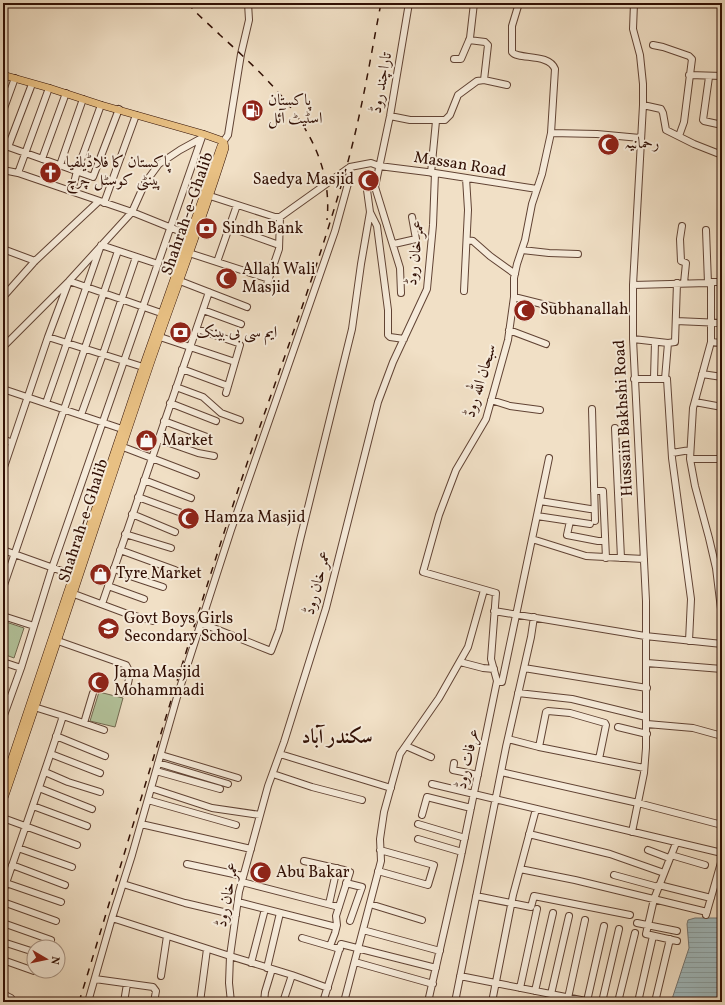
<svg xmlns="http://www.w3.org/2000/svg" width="725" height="1005" font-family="Vollkorn,Amiri,serif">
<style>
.park{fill:#b3c39b;stroke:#726950}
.water{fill:url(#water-rules);stroke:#737674}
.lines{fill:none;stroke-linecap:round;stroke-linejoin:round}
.minor-casing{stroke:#614334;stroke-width:8}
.major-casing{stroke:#310f04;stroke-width:8}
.minor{stroke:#f6ebda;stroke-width:6}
.major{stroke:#e8c083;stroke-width:7}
.rail{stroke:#310f04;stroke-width:1.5;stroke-dasharray:7 7;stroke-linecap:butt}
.labels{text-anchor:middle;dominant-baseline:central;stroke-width:4;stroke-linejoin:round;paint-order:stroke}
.street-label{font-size:16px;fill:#310f04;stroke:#f6ebda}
.poi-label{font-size:16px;fill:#310f04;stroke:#f6ebda;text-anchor:start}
.district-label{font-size:20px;font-weight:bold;fill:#310f04;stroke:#f6ebda}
</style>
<defs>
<pattern id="water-rules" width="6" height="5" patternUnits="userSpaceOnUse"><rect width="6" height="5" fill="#9fbabf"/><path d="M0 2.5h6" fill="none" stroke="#899fa2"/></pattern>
</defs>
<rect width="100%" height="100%" fill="#f1e0c6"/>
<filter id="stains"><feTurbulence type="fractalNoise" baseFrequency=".005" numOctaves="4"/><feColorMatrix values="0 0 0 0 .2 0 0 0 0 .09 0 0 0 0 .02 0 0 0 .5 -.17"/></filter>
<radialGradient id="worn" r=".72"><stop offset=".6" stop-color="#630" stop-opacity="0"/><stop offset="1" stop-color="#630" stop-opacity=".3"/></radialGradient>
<!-- park -->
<path class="park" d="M3,621L24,628L14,658L3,654Z
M99,692L123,698L115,727L90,721Z"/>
<!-- water -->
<path class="water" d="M695,918H722V1002H671L689,948L687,924L688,920Z"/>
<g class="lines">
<defs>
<path id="minor" d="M469,40L485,42L488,45L484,80L507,85
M653,45L663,47L689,56L692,59L684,122L679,136
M454,59H461L470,38L474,3
M689,75L722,76
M709,77L703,120L704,121L722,125
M643,105L661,109L663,113L666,130L694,144L722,155
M3,111L15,78
M390,116L410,120H445L450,115L458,95L477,81L484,80
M551,133L597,134L640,138
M223,142L228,135L241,54L249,20L248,3
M3,145L93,177L119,109
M8,147L32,84
M42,159L66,93
M60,165L83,99
M3,170L18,173L132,212L189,235
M18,173L49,88
M431,173L436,121
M72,191L77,171L101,105
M210,196L275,217H280L350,167L371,163L379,166L435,173L537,189
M104,203L136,115
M370,212L377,226L388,310V335L390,337L404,339
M682,226L680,239L681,261L686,263L684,283
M229,227L279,245
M706,230L708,283L711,282V342L693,408L690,459L695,486L709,538L716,568L722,617
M467,240L473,241L490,256L515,274
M394,244L416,239L412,217
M3,249L35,261
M522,250L549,253L578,254
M189,253L269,279
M217,262L237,205
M180,281L247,307
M711,282H722
M633,285L708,283
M265,290L279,249L280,217
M464,291L468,210L466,178
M401,293L400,268L375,187L390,116L409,3
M3,297L35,261L99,201
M514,297L566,310
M203,310L241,324
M676,321L722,323
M197,329L238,343L240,345L226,393
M509,330L546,344
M48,337L143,367
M160,337L235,362
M633,339L668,343L675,342L677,283
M711,342L722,343
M3,347L69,281L132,212L145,183L159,164L180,150L200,139
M182,369L228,386
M702,374L722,377
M654,378L655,342
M634,379H667L672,458L691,599L689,641
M665,379L668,343
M176,387L203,397L221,413L240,420
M3,389L122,429
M491,400L510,406L540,410
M695,402L722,407
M46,403L101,245L158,264
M170,403L216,421
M592,409L595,521
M81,415L103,354L136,257
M164,421L207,437
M615,428L621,558
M3,439L12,443
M158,439L198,453L214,456
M123,447L196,475
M672,453L690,450
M690,459H722
M3,470L48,337L69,281L161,313
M144,480L191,498
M594,491H603L606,558
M138,497L187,515
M540,501L590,509
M132,514L175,532
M537,516L590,524
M570,521L567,535L598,541H605
M125,534L171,548
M532,539L586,556L644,559
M3,550L73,575
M120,550L175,570
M114,568L127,575L163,587
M108,586L144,599
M3,588L118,251
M74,594L125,613L153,621
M102,604L209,292
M494,611L645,636L722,644
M3,616L34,626
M201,623L271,651L279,630L300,540L352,329L361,264L370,212L367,190L369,187H375
M58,641L126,665C132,674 128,684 125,693
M3,662L21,668
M460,662L483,668L494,669
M647,663L722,669
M524,668L647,688
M497,681L502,682L549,458
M518,693L572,699L646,717
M31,706L63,716L104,730
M3,718L21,668L52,568L203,134
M84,723L93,693
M647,724L693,728L722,736
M618,727L647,734
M56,736L105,756
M508,739L539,747L644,768
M406,746L431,757
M539,747L546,712L548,711L570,713L605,723L606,725L599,759
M51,754L100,773
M280,754L391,788
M161,755L238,778
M158,763L228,784
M454,763L453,770L478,775
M156,771L220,789
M45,772L68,782L100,792
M501,772L638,803L722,825
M273,774L312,787L362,800
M432,784L722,853
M39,788L92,809
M151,788L212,808L260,815
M148,800L236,825
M33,806L87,826
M422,815L427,797L471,808
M3,818L77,845
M141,824L251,849
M418,824L465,838
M632,832L644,773L646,748V601L633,339V285L643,105V84L640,55L633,29L634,3
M529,834L610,854L664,873
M418,839L462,852
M676,843L654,899L646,934L677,941
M18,848L72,867
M648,850L669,858
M671,855L705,865
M304,861L344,870
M187,864L243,876
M12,865L65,885
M520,869L575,880L707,912
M378,871L428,885L434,865L380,850
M614,875L658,887
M242,882L339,907
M6,883L61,902
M346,883L362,887L350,921
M123,884L185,903L236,915
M659,885L711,898
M3,892C23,833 44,775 63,716
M476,896L531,907L534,896L630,915
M3,902L56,921
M238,902L336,927
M329,904L337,868
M370,904L422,920
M706,915L722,859
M112,918L230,956L292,975L328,988
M3,923L51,940
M637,923L677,931
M363,930L440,951
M302,938L340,949
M3,942L34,952
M330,946L335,933L337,925L336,916L350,872
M3,960L34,971
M355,962L433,984
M251,963L265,909
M267,968L280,913
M161,976L167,936
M460,976L591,1002
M95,979L153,987L156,991L154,1002
M520,988L537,909
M535,991L553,913
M3,994L11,998L10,1002
M551,994L569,916
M568,998L585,920
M587,1001L604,926
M88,1002L112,918L132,855L177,697L231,530L335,231L349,180L350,167
M124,1002L127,984
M200,1002L207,949
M231,1002L229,983L230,956L239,892L268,786L284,742L326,608L378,402L393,362L427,289L433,225L435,173
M264,1002L265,992L272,969
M283,1002L292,975
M323,1002L341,944L436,968
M344,1002L381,861L380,839L384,812L400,754L439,698L468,647L484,590
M428,1002L460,861L497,681L491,659L496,593L423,572L439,515L456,470L486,419L508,340L514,297V278L517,264L525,240L532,204L542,174L551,133L555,69C549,53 518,60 512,52V26L519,3
M455,1002L506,747L531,637L534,617
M492,1002L513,895L536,809
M602,1002L619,929
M618,1002L635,933
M638,1002L653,936
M655,1002L670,939"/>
<path id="major" d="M3,75L49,88L101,105L203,134L220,140L224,143
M3,785L143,367L221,146
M3,801C53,657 100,511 149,367C174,294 202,222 225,148L224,143"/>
</defs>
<!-- minor casing -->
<use href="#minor" class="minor-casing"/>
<!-- major casing -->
<use href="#major" class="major-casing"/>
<!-- minor -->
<use href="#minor" class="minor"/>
<!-- major -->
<use href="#major" class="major"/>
<!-- rail -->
<path class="rail" d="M188,3C197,15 209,24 220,35C274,84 335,140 327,220
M79,1002C131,833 181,663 236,496C272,388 314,282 345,172C361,117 370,60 381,3"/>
</g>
<!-- icons -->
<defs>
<symbol id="fuel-disc" viewBox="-11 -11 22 22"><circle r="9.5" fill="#8f2418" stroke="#f6ebda"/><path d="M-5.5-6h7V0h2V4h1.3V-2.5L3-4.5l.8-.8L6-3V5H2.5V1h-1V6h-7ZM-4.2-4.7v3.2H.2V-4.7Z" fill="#fff"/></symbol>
<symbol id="mosque-disc" viewBox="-11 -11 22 22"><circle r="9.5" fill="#8f2418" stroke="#f6ebda"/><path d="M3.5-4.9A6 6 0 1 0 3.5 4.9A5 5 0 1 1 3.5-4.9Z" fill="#fff"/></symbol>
<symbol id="church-disc" viewBox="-11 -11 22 22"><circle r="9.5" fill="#8f2418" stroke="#f6ebda"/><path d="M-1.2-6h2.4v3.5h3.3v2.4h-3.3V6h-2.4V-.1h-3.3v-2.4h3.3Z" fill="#fff"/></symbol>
<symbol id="bank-disc" viewBox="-11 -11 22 22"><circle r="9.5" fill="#8f2418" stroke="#f6ebda"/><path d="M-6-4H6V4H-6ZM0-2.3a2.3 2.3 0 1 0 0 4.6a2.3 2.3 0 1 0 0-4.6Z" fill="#fff"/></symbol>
<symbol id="shop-disc" viewBox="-11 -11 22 22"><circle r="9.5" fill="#8f2418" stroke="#f6ebda"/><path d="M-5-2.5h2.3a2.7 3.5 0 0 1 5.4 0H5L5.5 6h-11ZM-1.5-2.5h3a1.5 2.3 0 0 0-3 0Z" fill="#fff"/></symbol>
<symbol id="school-disc" viewBox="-11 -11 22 22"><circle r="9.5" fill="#8f2418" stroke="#f6ebda"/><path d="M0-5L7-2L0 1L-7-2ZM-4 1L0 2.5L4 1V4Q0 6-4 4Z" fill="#fff"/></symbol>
</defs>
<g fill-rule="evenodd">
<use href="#fuel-disc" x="240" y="98" width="25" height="25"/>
<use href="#mosque-disc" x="596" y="132" width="25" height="25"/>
<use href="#church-disc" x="38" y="160" width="25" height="25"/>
<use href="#mosque-disc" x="356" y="168" width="25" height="25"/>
<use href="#bank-disc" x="194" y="216" width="25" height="25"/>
<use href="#mosque-disc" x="214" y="266" width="25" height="25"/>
<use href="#mosque-disc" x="512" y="298" width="25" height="25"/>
<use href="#bank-disc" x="168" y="320" width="25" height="25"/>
<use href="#shop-disc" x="134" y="428" width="25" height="25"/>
<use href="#mosque-disc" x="176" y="506" width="25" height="25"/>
<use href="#shop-disc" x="88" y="562" width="25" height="25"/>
<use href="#school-disc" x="96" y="616" width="25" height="25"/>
<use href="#mosque-disc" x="86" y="670" width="25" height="25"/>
<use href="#mosque-disc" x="248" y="860" width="25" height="25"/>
</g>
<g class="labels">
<!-- street labels -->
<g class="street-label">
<text transform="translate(382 83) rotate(-80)">تاراچند روڈ</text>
<text transform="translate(460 165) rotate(9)">Massan Road</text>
<text transform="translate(188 214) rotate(-71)">Shahrah-e-Ghalib</text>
<text transform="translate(416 253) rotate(-83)">عمر خان روڈ</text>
<text transform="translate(481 381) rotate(-73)">سبحان اللہ روڈ</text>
<text transform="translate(624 418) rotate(-93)">Hussain Bakhshi Road</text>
<text transform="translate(84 521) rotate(-72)">Shahrah-e-Ghalib</text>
<text transform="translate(318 583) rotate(-75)">عمر خان روڈ</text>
<text transform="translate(468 759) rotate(-78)">عرفات روڈ</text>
<text transform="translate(228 895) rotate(-79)">عمر خان روڈ</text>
</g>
<!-- poi labels -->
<g class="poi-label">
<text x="268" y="101">پاکستان<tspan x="268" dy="18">اسٹیٹ آئل</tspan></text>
<text x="624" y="144">رحمانیہ</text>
<text x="66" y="163">پاکستان کا فلاڈیلفیا<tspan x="66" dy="18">پینٹی کوسٹل چرچ</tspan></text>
<text x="354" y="180" text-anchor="end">Saedya Masjid</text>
<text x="222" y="229">Sindh Bank</text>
<text x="242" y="270">Allah Wali<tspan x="242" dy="18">Masjid</tspan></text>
<text x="540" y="310">Subhanallah</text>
<text x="196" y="333">ایم سی بی بینک</text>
<text x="162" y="441">Market</text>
<text x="204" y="518">Hamza Masjid</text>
<text x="116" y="574">Tyre Market</text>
<text x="124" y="619">Govt Boys Girls<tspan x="124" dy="18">Secondary School</tspan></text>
<text x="114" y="673">Jama Masjid<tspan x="114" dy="18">Mohammadi</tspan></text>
<text x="276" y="873">Abu Bakar</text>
</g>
<!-- district labels -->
<g class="district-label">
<text x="337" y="738">سکندر آباد</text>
</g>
</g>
<!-- margin -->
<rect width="725" height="1005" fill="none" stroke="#f1e0c6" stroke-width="16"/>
<rect x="4" y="4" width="717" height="997" fill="none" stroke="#310f04" stroke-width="2"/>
<rect x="8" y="8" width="709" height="989" fill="none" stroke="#310f04"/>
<!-- north arrow -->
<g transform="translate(46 959) rotate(99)"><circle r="19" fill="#f6ebda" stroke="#a79384"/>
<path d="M0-3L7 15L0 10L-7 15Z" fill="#8f2418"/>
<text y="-6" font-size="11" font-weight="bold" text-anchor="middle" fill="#310f04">N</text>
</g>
<rect width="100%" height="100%" filter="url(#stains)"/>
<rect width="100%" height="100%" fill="url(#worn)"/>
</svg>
